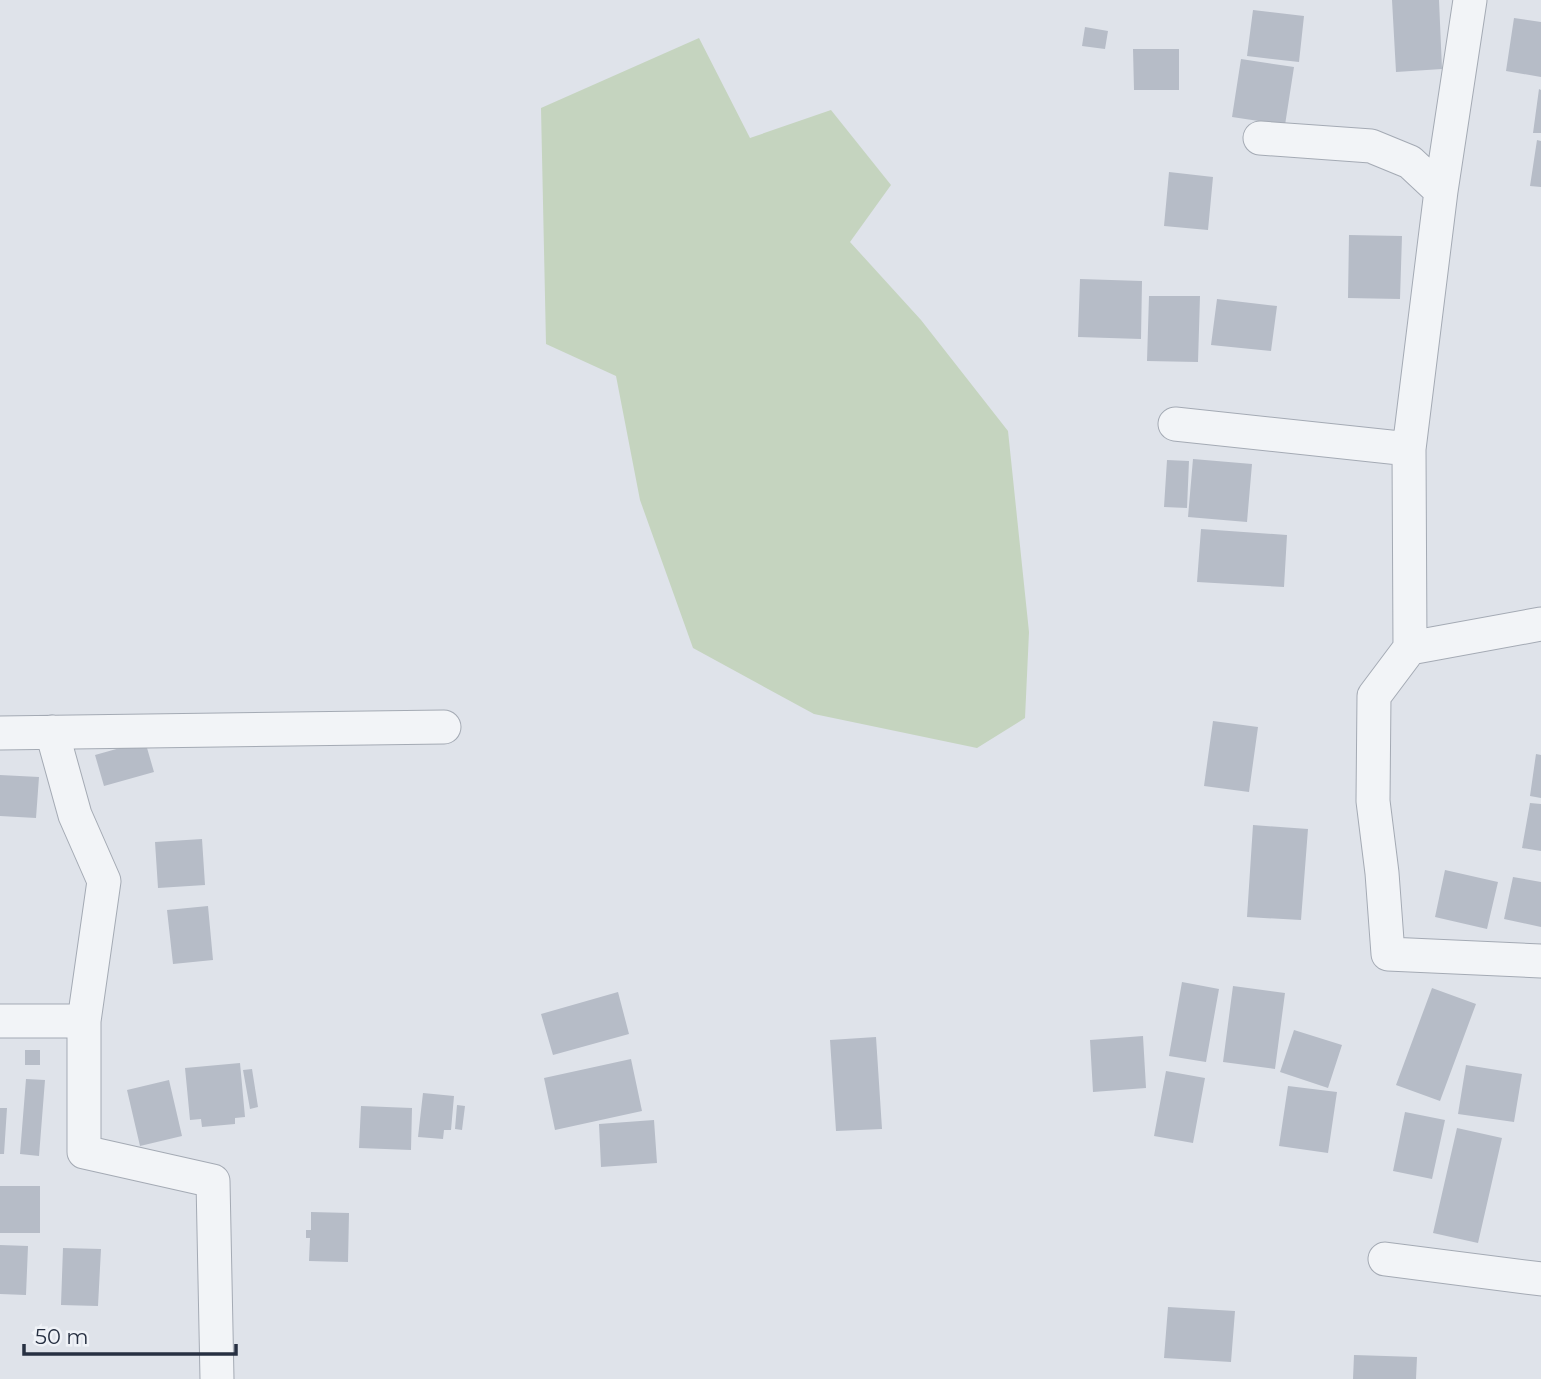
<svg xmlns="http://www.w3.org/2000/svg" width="1541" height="1379" font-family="Montserrat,sans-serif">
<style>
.green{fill:#c5d4bf}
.building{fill:#b6bcc7}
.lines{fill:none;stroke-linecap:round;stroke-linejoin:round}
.minor-casing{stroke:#a4aab4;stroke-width:35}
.minor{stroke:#f2f4f7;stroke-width:33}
</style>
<rect width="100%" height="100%" fill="#dfe3ea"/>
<!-- green -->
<path class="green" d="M699,38L750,138L831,110L891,185L850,242L921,320L1008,431L1029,632L1025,718L977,748L814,714L693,648L640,500L616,376L546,344L541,108Z"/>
<!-- building -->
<path class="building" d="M1392,0H1439L1442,69L1396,72Z
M1253,10L1304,16L1299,62L1247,56Z
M1514,18L1541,22V77L1506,71Z
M1085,27L1108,31L1105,49L1082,46Z
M1133,49H1179V90H1134Z
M1241,59L1294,67L1285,125L1232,117Z
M1539,89L1541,90V133H1533Z
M1537,140L1541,141V187L1530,186Z
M1169,172L1213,177L1208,230L1164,226Z
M1349,235L1402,236L1400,299L1348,298Z
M1080,279L1142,281L1141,339L1078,337Z
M1149,296H1200L1198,362L1147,361Z
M1217,299L1277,306L1271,351L1211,345Z
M1193,459L1252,464L1247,522L1188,517Z
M1167,460L1189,461L1187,508L1164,507Z
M1201,529L1287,535L1284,587L1197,582Z
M1213,721L1258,727L1249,792L1204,786Z
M145,741L154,772L104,786L95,755Z
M1536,754L1541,755V798L1530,796Z
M0,775L39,777L36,818L0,816Z
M1530,803L1541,804V851L1522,848Z
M1253,825L1308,829L1301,920L1247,917Z
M202,839L205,885L158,888L155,842Z
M1445,870L1498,882L1487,929L1435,917Z
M1513,877L1541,882V927L1504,919Z
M208,906L213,960L173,964L167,910Z
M1182,982L1219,989L1206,1062L1169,1056Z
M1233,986L1285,993L1275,1069L1223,1062Z
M1432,988L1476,1004L1440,1101L1396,1085Z
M618,992L629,1034L553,1055L541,1014Z
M1294,1030L1342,1045L1328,1088L1280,1072Z
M1143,1036L1146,1088L1093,1092L1090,1040Z
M876,1037L882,1129L836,1131L830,1040Z
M25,1050H40V1065H25Z
M631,1059L642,1111L555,1130L544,1078Z
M240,1063L245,1117L235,1118V1124L202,1127L201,1119L190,1120L185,1068Z
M1466,1065L1522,1074L1514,1122L1458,1114Z
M252,1069L258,1107L250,1109L243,1070Z
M1166,1071L1205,1078L1193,1143L1154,1136Z
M26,1079L45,1080L39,1156L20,1154Z
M169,1080L182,1136L140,1146L127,1090Z
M1288,1086L1337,1092L1328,1153L1279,1146Z
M423,1093L454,1096L451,1130H444L443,1139L418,1137Z
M457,1105L465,1106L462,1130L455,1129Z
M361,1106L412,1108L411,1150L359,1148Z
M0,1108H7L4,1154H0Z
M1405,1112L1445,1120L1432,1179L1393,1171Z
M654,1120L657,1163L601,1167L599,1124Z
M1457,1128L1502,1138L1478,1243L1433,1233Z
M0,1186H40V1233H0Z
M311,1212L349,1213L348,1262L309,1261L310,1238H306V1230H311Z
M0,1245L28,1246L26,1295L0,1294Z
M63,1248L101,1249L98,1306L61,1305Z
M1168,1307L1235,1311L1231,1362L1164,1358Z
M1354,1355L1417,1357L1416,1379H1353Z"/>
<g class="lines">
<defs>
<path id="minor" d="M1260,138L1371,146L1410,162L1441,191L1409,449L1410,648L1541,624
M1441,191L1470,0
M1175,424L1409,449
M1410,648L1374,696L1373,801L1382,873L1388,954L1541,961
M0,733L444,727
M0,1021H84L104,881L75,815L52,732
M84,1021V1152L213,1181L217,1379
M1385,1259L1541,1279"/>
</defs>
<!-- minor casing -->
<use href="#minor" class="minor-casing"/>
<!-- minor -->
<use href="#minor" class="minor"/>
</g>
<!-- scale -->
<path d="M24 1344v10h212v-10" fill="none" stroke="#273042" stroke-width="3.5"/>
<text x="35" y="1344" font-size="21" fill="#273042" stroke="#eff2f7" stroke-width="5" paint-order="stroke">50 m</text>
</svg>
